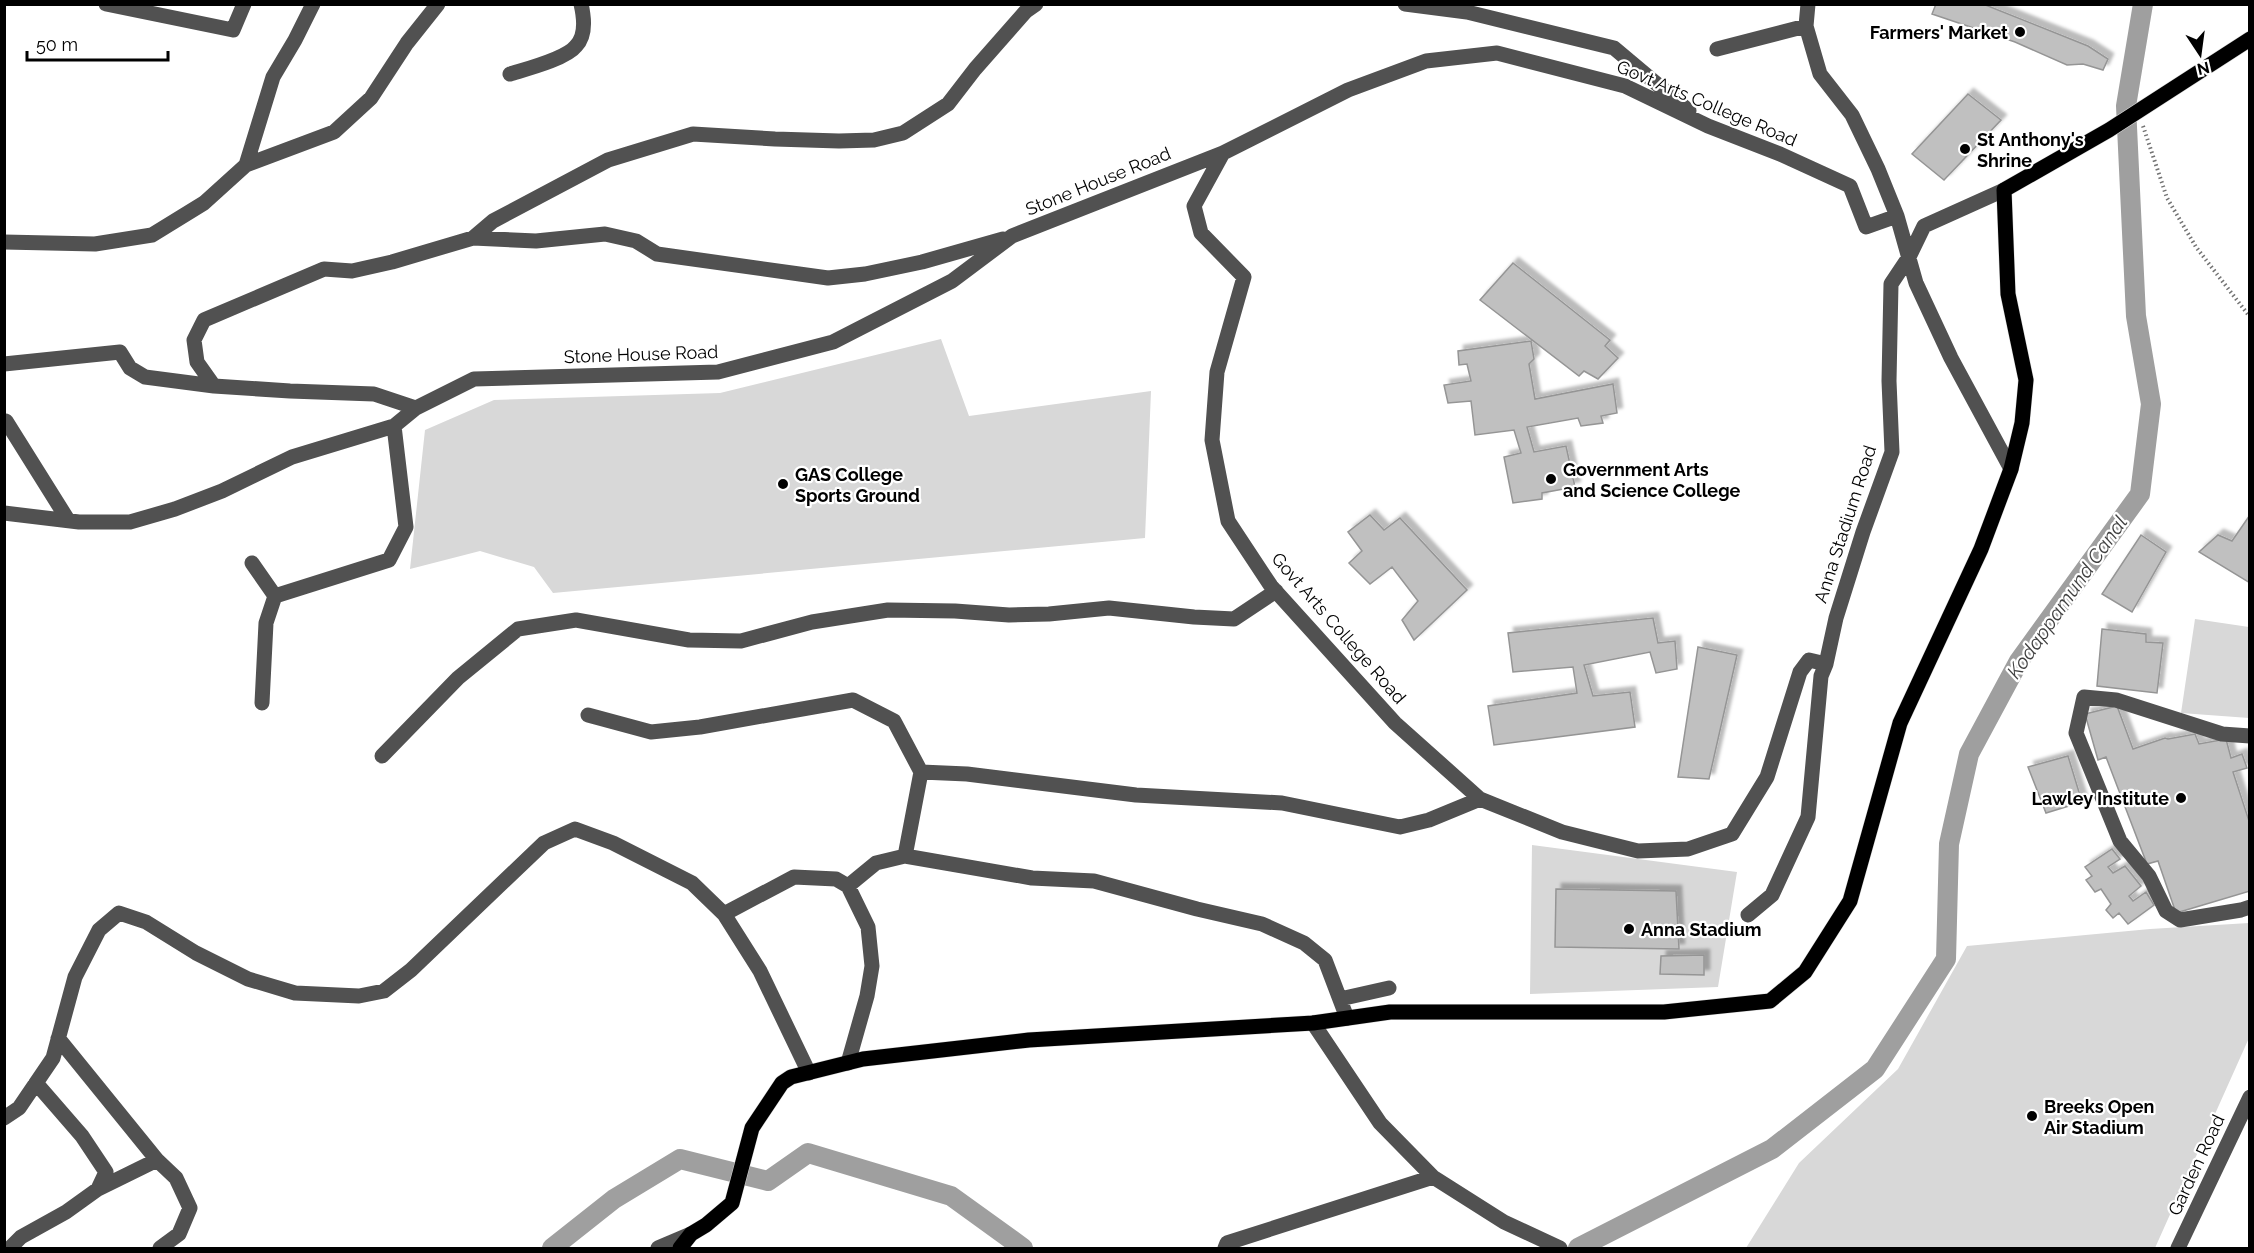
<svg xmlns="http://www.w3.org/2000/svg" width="2254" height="1253" font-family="Raleway,sans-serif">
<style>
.green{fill:#d8d8d8}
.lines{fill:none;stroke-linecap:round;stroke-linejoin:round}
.canal{stroke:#9f9f9f;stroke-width:20}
.building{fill:#c0c0c0;stroke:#959595;stroke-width:1.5;filter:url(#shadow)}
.major-casing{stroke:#dbdbdb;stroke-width:16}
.path{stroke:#737373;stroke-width:4;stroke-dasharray:1.5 3;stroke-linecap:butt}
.minor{stroke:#515151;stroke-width:15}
.major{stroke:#000;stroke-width:15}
.poi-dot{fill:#000;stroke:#fff;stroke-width:2}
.labels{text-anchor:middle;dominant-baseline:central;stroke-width:4.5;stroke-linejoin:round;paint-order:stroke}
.poi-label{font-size:18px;font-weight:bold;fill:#000;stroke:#fff;text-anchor:start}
.street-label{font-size:18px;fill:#000;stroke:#fff}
.water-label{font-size:20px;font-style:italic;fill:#404040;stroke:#fff}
</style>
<defs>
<filter id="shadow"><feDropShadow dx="5.5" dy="-5.5" stdDeviation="1.5" flood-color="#0004"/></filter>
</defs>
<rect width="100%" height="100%" fill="#fff"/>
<!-- green -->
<path class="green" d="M941,339L969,416L1151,391L1145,538L553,593L534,567L480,551L410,569L425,430L494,400L720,393Z
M2195,619L2249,627V718L2181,713Z
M1532,845L1737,872L1718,987L1530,994Z
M2249,923V1038L2155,1248H1746L1799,1163L1898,1069L1967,946L2150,929Z"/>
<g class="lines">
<!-- canal -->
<path class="canal" d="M552,1248L614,1199L680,1159L768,1181L808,1153L951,1196L1023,1248
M1578,1248L1772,1149L1875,1069L1946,959L1949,844L1969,754L2019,661L2140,494L2151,404L2136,316L2126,106L2143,4"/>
</g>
<!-- building -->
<path class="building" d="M1936,4H1983L2088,46L2108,59L2103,70L2083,64L2067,65L2015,42L1932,14Z
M1968,94L2001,120L1944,180L1912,154Z
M1513,263L1610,340L1605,346L1618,358L1598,379L1584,371L1579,376L1480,300Z
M1531,341L1534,359L1529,364L1535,399L1613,384L1617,413L1601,416L1603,423L1581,426L1578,418L1527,427L1534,452L1566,446L1575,487L1542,493V499L1513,503L1504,457L1521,453L1514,430L1475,435L1471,401L1448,403L1444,385L1471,381L1467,364L1459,365L1458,351Z
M1370,515L1384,530L1400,518L1467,590L1414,640L1402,620L1418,601L1392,567L1370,584L1349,563L1362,551L1348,532Z
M2250,515V583L2199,552L2218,535L2232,541Z
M2141,535L2166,552L2132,612L2102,594Z
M1653,618L1658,643L1675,641L1677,669L1656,673L1650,652L1584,665L1593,696L1630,692L1635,727L1494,745L1488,706L1577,693L1573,667L1513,672L1508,633Z
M2102,629L2146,634V642L2163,643L2157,693L2097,686Z
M1698,647L1737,655L1709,779L1678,777Z
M2117,706L2133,749L2165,738L2168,739L2195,734L2199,744L2226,739L2231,758L2242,754L2247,768L2233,772L2250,824V891L2176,913L2158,861L2147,864L2106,757L2098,760L2085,714Z
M2068,756L2082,802L2046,813L2028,767Z
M2112,849L2120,859L2108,867L2113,873L2125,866L2141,886L2129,896L2133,901L2146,892L2154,905L2128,924L2119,913L2113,918L2106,910L2111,904L2101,889L2095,892L2086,880L2092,876L2085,867Z
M1556,889L1676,891L1679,949L1555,947Z
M1704,955V975L1660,974L1661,956Z"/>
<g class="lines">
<defs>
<path id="major" d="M680,1248L691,1234L706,1225L732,1203L752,1128L782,1083L791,1077L863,1059L1029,1040L1313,1023L1390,1012H1664L1770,1001L1805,972L1850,901L1900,723L1981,549L2011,469L2022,423L2026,380L2008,294L2004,190L2109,130L2250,39"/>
</defs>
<!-- major casing -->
<use href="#major" class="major-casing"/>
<!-- path -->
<path class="path" d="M2143,126L2167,198L2196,247L2250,317"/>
<!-- minor -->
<path class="minor" d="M106,4L233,30L244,4
M1405,4L1467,12L1614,48L1689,111
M1717,49L1806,26
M510,74C526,69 566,59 576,46C586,36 584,17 581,4
M246,165L273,77L295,40L313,4
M1897,216L1916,283L1951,358L2011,469
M473,238L493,221L608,160L693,134L775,139L839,141L874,140L903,133L948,104L975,69L1026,11L1036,4
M4,242L95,244L152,235L204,203L246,165L334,132L371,98L407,43L438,4
M4,364L120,352L130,368L145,377L214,386
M416,408L374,394L290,391L214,386L197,362L194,340L204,320L324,269L352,271L392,262L473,238L536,241L605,234L636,241L657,254L828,278L865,274L922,262L1003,239
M6,421L68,520
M4,513L79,522H130L175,509L222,491L292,457L394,426
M252,563L275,596L389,560L406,527L394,426L416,408L474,379L718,372L833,342L952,281L1012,236L1223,153
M1826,664L1836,618L1863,532L1892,452L1889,381L1891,284L1909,257L1924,226L2004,190
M262,703L266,623L275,596
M588,715L651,732L700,727L853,700L894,721L921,772L967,774L1136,795L1282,803L1400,827L1429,820L1480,799
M2250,736L2222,734L2116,700L2084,697L2076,733L2120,841L2149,876L2166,911L2180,920L2241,910L2250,907
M382,756L458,678L518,629L576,620L689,640L741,641L812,622L888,610L955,611L1009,615L1049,614L1109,608L1194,617L1234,619L1276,591
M905,856L921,772
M848,886L876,863L905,856L1032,878L1094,881L1197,909L1262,924L1304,943L1325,960L1347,1018
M724,914L794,877L836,879L848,886L868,927L872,966L867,996L848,1063
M1748,915L1772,895L1808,817L1821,676L1826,664L1809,660L1800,672L1767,777L1732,834L1688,849L1638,851L1562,832L1480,799L1395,723L1271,586L1228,521L1212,440L1217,372L1244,277L1201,233L1194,206L1223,153L1348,90L1426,61L1497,53L1625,86L1708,126L1780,154L1850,186L1866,227L1897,216L1878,169L1852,115L1820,74L1806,26L1808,4
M1340,999L1389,988
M1313,1023L1380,1123L1433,1177L1504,1222L1560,1248
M58,1038L157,1160L176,1178L190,1208L179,1234L160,1248
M4,1118L19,1108L53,1058L75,977L99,930L119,913L146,922L196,953L248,979L295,993L359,996L384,991L411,970L544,843L575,829L613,843L692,883L724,914L760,971L809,1073
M98,1189L157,1160
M10,1248L21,1237L66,1212L98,1189L106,1172L82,1136L36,1083
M658,1248L691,1234
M1225,1248L1227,1243L1433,1177
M2178,1248L2250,1097"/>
<!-- major -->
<use href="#major" class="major"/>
</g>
<!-- markers -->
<g class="poi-dot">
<circle cx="2020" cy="32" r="6"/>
<circle cx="1965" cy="149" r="6"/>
<circle cx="1551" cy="479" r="6"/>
<circle cx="783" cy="484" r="6"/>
<circle cx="2181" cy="798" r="6"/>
<circle cx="1629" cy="929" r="6"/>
<circle cx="2032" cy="1116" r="6"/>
</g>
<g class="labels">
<!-- poi labels -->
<g class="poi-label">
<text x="2008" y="32" text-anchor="end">Farmers' Market</text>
<text x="1977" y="139">St Anthony's<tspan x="1977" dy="21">Shrine</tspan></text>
<text x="1563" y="469">Government Arts<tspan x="1563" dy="21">and Science College</tspan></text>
<text x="795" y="474">GAS College<tspan x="795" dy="21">Sports Ground</tspan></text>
<text x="2169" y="798" text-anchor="end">Lawley Institute</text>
<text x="1641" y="929">Anna Stadium</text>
<text x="2044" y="1106">Breeks Open<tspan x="2044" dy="21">Air Stadium</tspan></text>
</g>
<!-- street labels -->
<g class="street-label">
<text transform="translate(1707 103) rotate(23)">Govt Arts College Road</text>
<text transform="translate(1098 181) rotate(-22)">Stone House Road</text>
<text transform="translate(641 354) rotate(-2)">Stone House Road</text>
<text transform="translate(1845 524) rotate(-72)">Anna Stadium Road</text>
<text transform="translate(1339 628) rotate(49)">Govt Arts College Road</text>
<text transform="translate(2196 1165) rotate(-65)">Garden Road</text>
</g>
<!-- water labels -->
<g class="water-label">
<text transform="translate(2067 597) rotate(-55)">Kodappamund Canal</text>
</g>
</g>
<!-- border -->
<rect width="2254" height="1253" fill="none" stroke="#000000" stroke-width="12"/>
<!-- north arrow -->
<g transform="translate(2200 54) rotate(167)" stroke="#ffffff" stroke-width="4.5" paint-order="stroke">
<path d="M0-4.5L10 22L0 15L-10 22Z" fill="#000000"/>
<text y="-9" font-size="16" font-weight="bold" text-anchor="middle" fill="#000000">N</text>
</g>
<!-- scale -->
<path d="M27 51v9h141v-9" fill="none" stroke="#000000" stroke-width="3"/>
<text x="36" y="51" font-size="18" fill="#000000" stroke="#ffffff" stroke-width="4.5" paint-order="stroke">50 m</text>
</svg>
